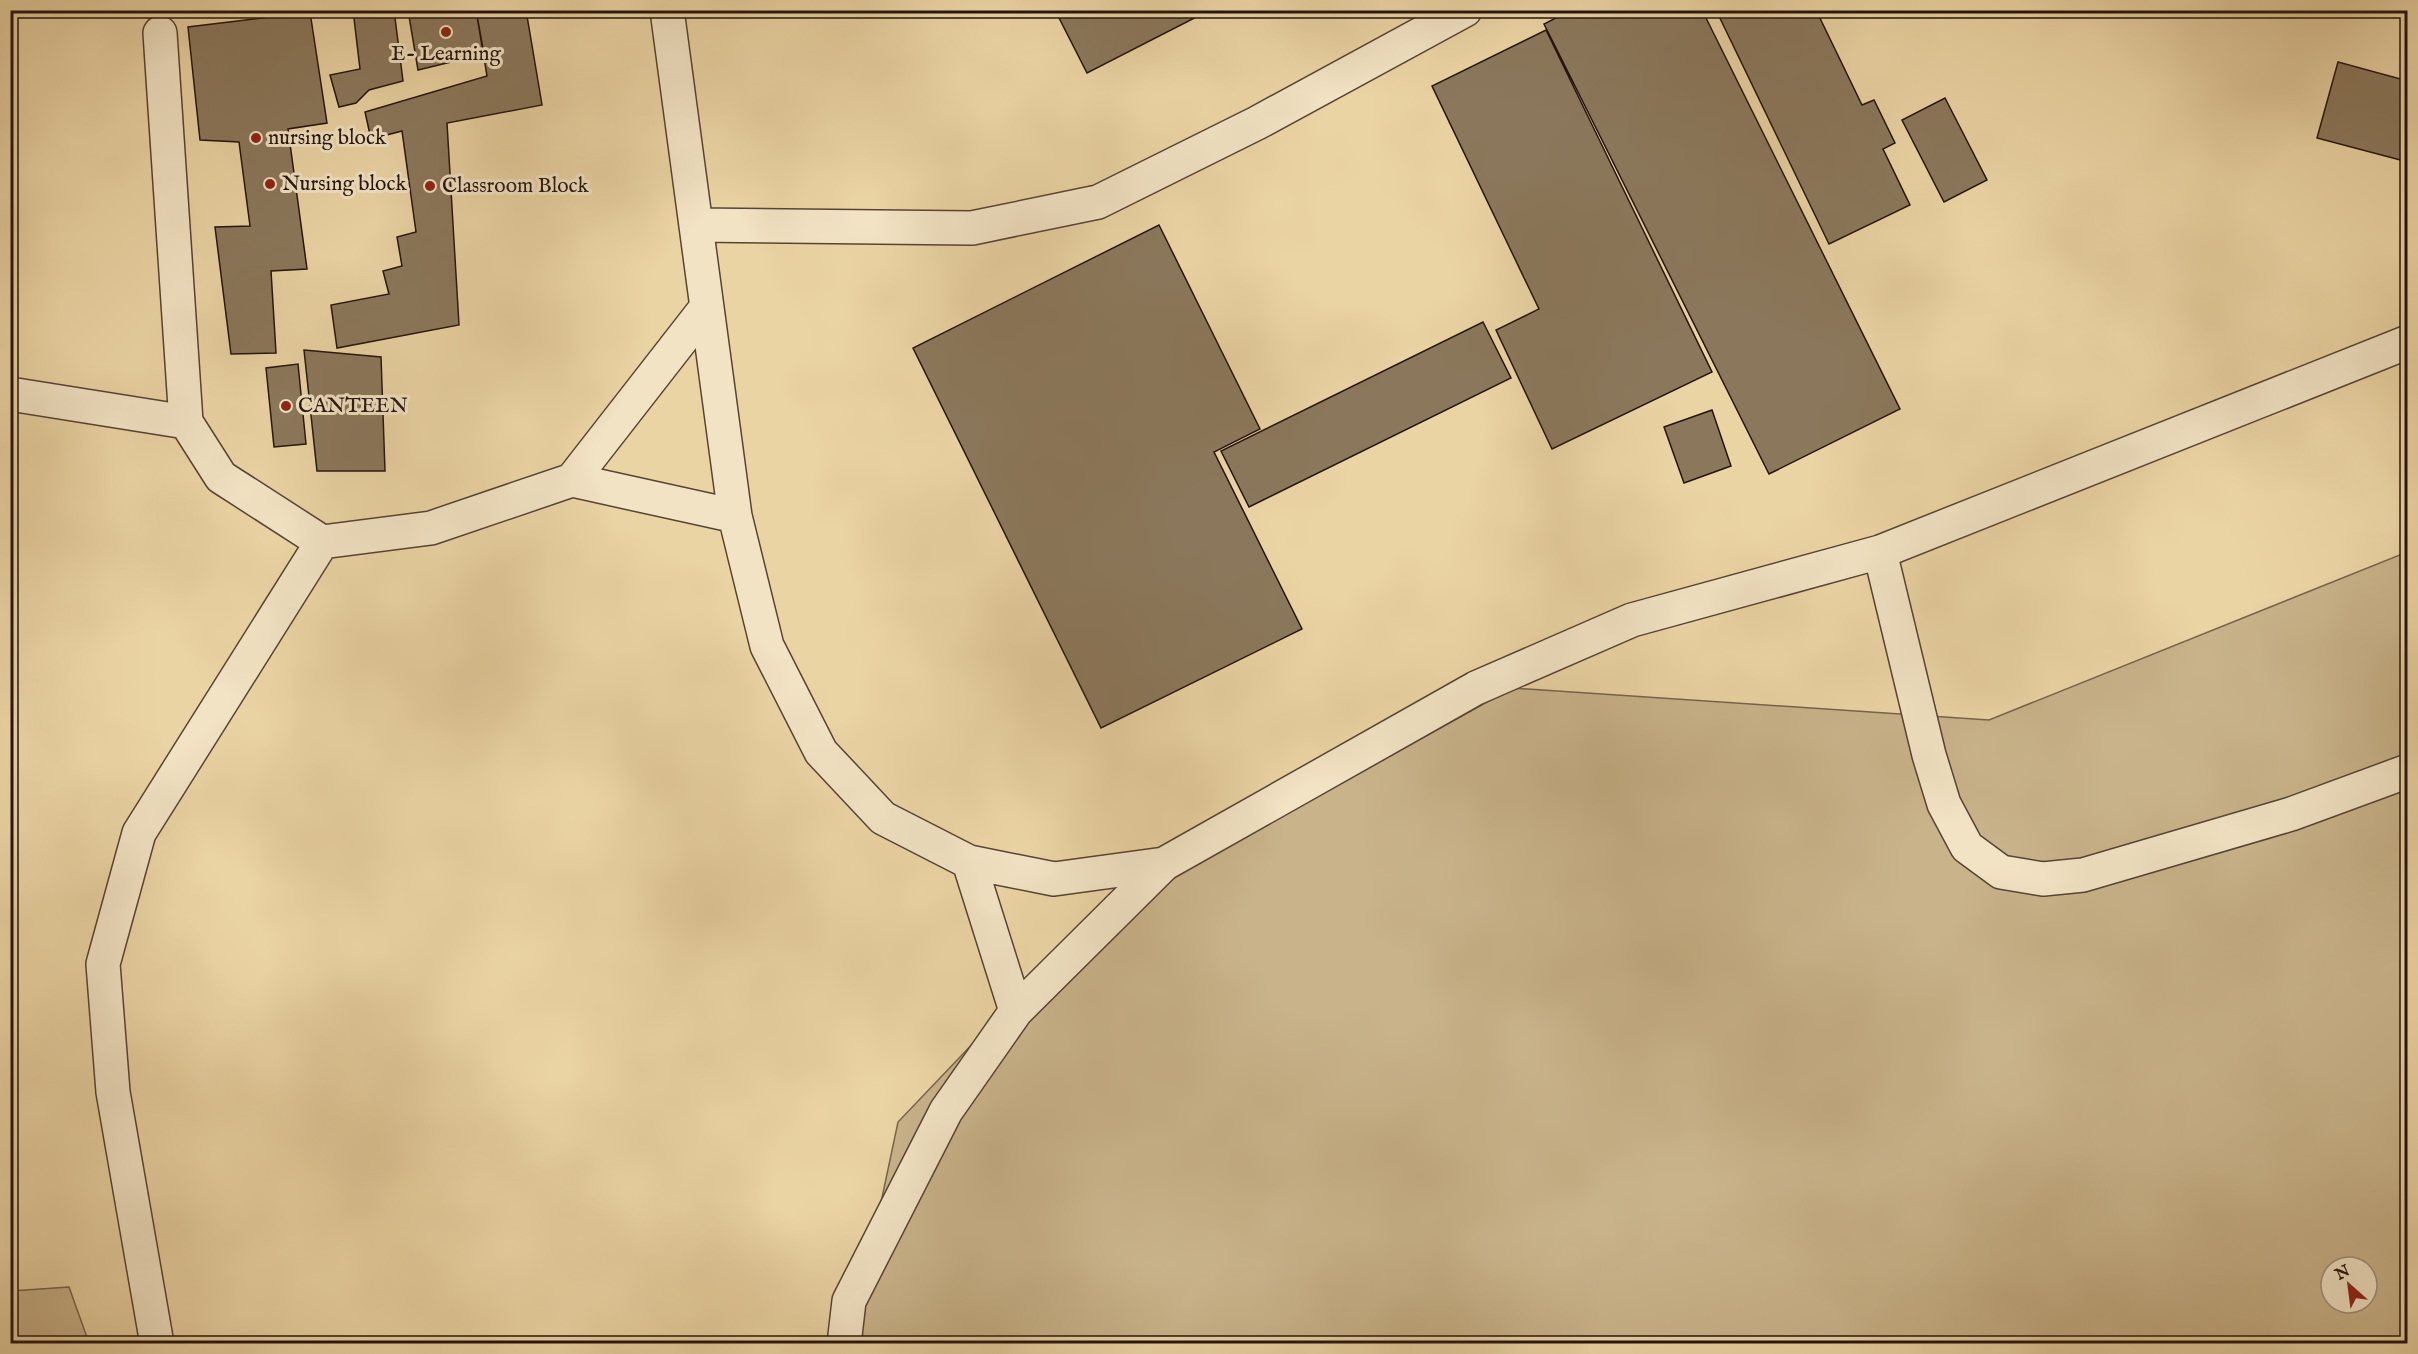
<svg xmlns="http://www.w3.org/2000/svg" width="2418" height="1354" font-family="'IM FELL English',serif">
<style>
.green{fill:#c9b38a;stroke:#76644c;stroke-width:1.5;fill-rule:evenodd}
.building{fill:#8b785c;stroke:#24140e;stroke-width:1.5}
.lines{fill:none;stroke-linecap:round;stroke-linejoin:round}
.minor-casing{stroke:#564434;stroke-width:36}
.minor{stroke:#f2e3c4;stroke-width:33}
.poi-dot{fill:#8f2418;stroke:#f2e3c4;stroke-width:2}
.labels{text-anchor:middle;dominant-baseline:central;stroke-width:6;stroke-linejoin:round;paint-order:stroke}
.poi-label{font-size:21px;fill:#24140e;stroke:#f2e3c4;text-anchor:start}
</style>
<rect width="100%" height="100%" fill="#ebd4a4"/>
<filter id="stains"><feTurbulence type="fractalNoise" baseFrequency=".00333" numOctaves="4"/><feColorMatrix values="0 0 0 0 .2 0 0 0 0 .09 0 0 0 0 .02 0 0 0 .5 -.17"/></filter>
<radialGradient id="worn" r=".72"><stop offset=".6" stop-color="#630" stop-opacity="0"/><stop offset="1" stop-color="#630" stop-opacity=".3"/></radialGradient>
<!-- green -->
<path class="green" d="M2407,552V1343L851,1344L898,1122L1085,926L1512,688L1989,720ZM2331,1267H2367V1303H2331Z
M69,1287L89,1343H11V1291Z"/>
<!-- building -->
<path class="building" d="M353,10H394L403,81L369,90L356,103L339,107L330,75L360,69Z
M408,10H476L484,54L418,70Z
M476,10H526L542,105L447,123L459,325L337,348L331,305L389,294L383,271L402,266L397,237L416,232L402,131L371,139L365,112L487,76Z
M1055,10H1210L1087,73Z
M1571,10H1702L1900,409L1769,474L1544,24Z
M1716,10H1816L1862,105L1874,100L1895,143L1883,149L1910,205L1829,244Z
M2368,10H2408V18Z
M310,12L327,123L288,129L307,269L271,271L276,353L231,354L215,227L250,226L239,142L200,140L188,27Z
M1546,30L1712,372L1552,449L1496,330L1539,309L1432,86Z
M2338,62L2408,81V162L2317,138Z
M1945,98L1987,180L1944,202L1902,120Z
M1159,225L1260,429L1214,452L1302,629L1101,728L913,348Z
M1483,322L1511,378L1249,507L1221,451Z
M304,350L381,357L385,471H317Z
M298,364L306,444L274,447L266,368Z
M1712,410L1731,466L1684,483L1664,427Z"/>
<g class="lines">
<defs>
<path id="minor" d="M667,10L735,516L767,646L821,752L883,818L969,862L1054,879L1164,864L1476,688L1632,620L1880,552L2408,342
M160,33L186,422L221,477L322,542L431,528L572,480L735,516
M696,225L972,228L1098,202L1257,123L1465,10
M10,394L186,422
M572,480L706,308
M1880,552L1929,755L1944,804L1967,847L2001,872L2043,879L2083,875L2291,814L2408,771
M969,862L1016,1011
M157,1344L113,1092L103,964L139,833L322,542
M844,1344L849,1301L946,1111L1016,1011L1164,864"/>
</defs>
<!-- minor casing -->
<use href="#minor" class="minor-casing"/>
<!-- minor -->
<use href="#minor" class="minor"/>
</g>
<!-- markers -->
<g class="poi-dot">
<circle cx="446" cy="32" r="6"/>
<circle cx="256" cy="138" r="6"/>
<circle cx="270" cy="184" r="6"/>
<circle cx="430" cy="186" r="6"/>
<circle cx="286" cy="406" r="6"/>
</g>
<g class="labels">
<!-- poi labels -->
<g class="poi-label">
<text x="446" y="54" text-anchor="middle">E- Learning</text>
<text x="268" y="138">nursing block</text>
<text x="282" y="184">Nursing block</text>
<text x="442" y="186">Classroom Block</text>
<text x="298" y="406">CANTEEN</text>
</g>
</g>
<!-- margin -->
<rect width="2418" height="1354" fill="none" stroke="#ebd4a4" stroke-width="36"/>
<rect x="12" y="12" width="2394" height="1330" fill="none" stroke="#24140e" stroke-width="3"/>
<rect x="18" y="18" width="2382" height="1318" fill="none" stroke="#24140e" stroke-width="1.5"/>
<!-- north arrow -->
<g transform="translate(2349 1285) rotate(332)"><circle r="28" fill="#f2e3c4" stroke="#a0907b" stroke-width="1.5"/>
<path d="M0-4.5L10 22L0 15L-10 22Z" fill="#8f2418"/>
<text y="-9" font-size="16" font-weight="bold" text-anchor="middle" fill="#24140e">N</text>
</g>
<rect width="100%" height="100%" filter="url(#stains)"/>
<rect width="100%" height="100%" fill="url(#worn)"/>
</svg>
